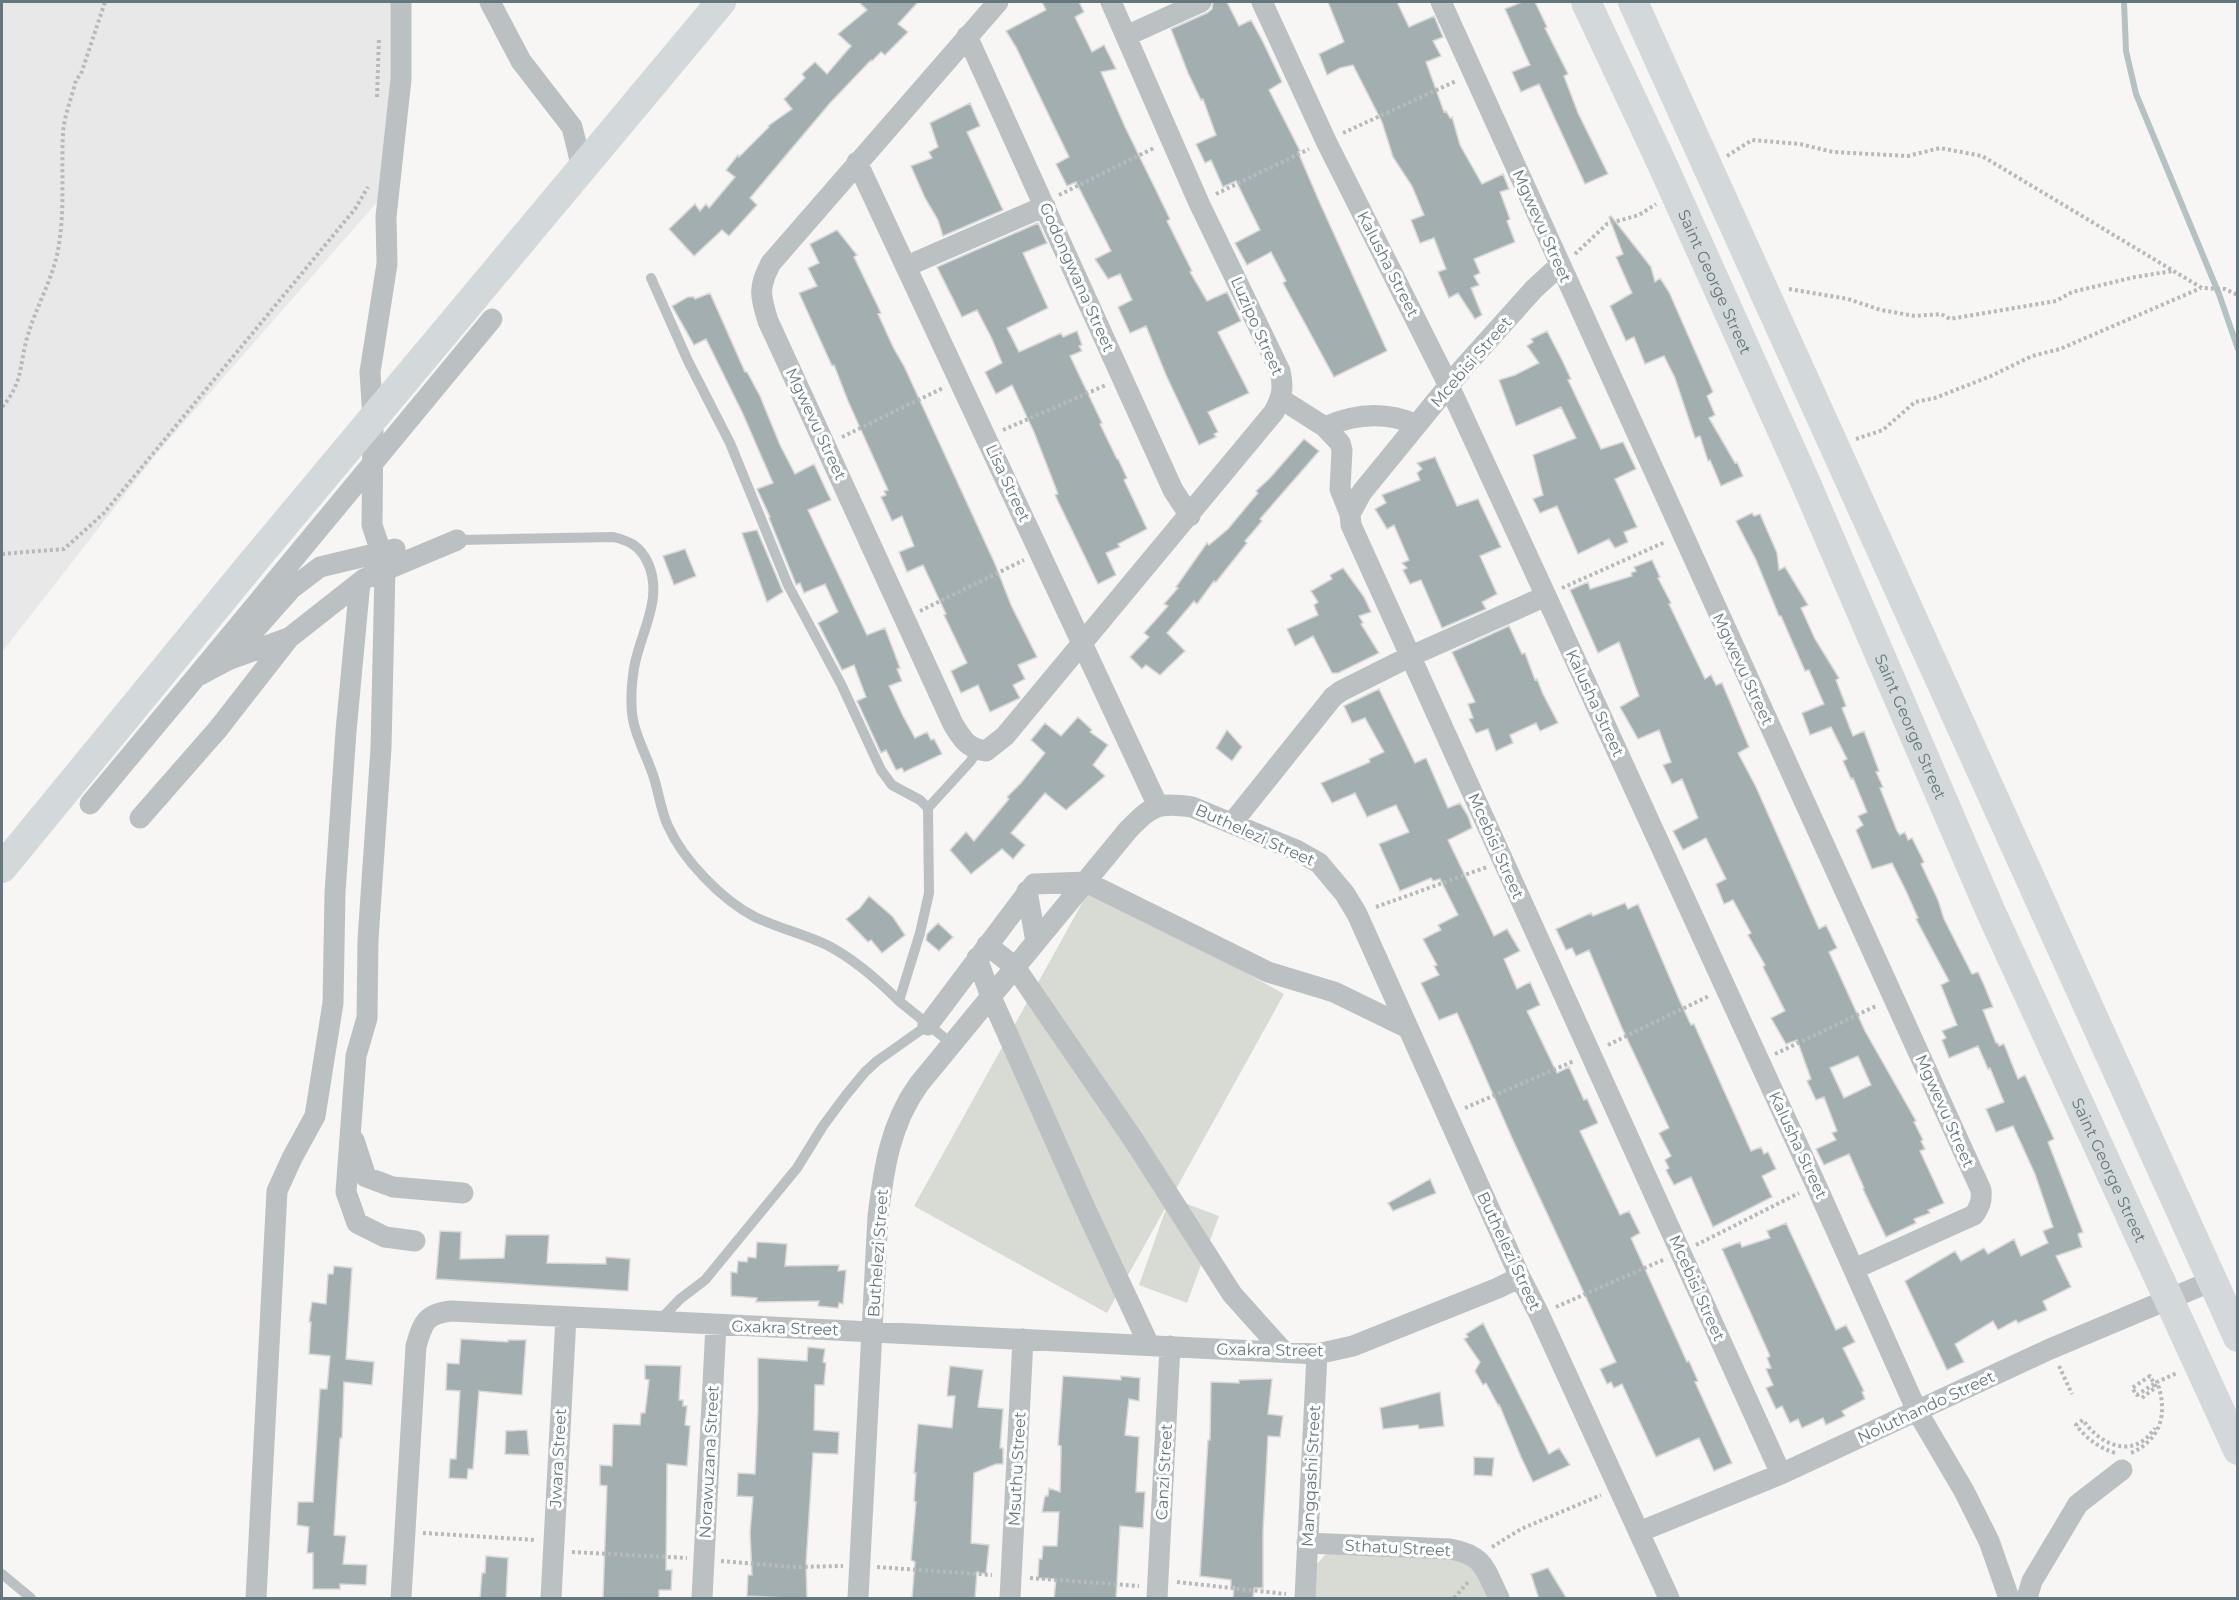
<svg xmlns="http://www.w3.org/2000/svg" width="2239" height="1600" font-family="Montserrat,sans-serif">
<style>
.built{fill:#e7e8e7}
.green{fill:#d7dbd3}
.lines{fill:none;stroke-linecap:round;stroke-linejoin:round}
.stream{stroke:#b3c2c3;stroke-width:6}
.building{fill:#a3aeb0;stroke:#d8d8d6;stroke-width:1.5;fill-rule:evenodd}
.path{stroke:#b6babc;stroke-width:4;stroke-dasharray:3 3;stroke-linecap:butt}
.lane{stroke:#bbc1c3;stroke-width:10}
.street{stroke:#bbc1c3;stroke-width:21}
.secondary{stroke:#d3d9da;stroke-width:30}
.labels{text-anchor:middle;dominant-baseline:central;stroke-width:6;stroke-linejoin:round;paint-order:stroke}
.street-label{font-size:16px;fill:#64777c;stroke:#fff}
</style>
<rect width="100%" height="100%" fill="#f7f6f4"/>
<!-- built -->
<path class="built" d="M2,2H395L385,193L158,452L2,652Z"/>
<!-- green -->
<path class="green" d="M1091,887L1284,994L1171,1198L1219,1216L1187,1303L1139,1285L1168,1203L1107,1313L914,1206Z
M1327,1553L1470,1560L1491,1598H1314L1315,1566Z"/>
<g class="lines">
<!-- stream -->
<path class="stream" d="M2124,2L2126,51L2136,94L2219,294L2238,349"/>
</g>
<!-- building -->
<path class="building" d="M859,2H918L898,24L908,32L885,55L881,52L872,61L871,60L830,103L750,198L757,205L729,236L722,230L694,256L669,229L695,204L700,211L706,204L709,208L735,177L726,170L738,155L739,157L769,127L768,126L792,109L784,99L805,78L802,74L815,62L827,74L851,46L838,34L867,10Z
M1042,2H1079L1084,12L1075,17L1092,52L1104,45L1116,69L1101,72L1125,127L1170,219L1167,221L1192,271L1190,272L1207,301L1227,292L1241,321L1218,332L1249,393L1208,412L1218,432L1214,434L1216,437L1199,445L1166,375L1146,326L1130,333L1118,307L1132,300L1120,274L1108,279L1095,259L1111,251L1076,182L1067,186L1056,164L1069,157L1016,47L1006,31L1046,10Z
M1213,2H1227L1239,26L1251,20L1263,42L1282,82L1269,90L1300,151L1298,152L1319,201L1387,351L1334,377L1283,283L1286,281L1271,252L1247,265L1235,243L1260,230L1236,181L1223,187L1211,160L1205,163L1196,144L1216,135L1203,99L1201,100L1188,73L1171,29L1207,13L1212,9Z
M1328,2H1397L1409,27L1434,16L1443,37L1433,41L1441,56L1426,62L1444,112L1446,111L1450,118L1452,117L1460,145L1482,184L1503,174L1509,189L1500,192L1510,219L1507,221L1515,242L1474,259L1480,273L1474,276L1479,285L1471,288L1482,315L1475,319L1458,293L1449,298L1438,272L1446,269L1434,238L1420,243L1411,220L1424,215L1412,186L1393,157L1382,122L1353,65L1340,68L1327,75L1319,54L1344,42Z
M1522,2H1535L1547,27L1545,28L1568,74L1564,76L1578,113L1608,174L1585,184L1539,84L1521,92L1512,72L1530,65L1505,9Z
M970,103L980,126L967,132L1003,210L943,236L938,220L925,198L911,166L932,158L929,152L938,147L930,123Z
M1611,216L1651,267L1655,282L1660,278L1669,292L1713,392L1707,396L1715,415L1709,418L1735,463L1737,462L1743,476L1721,486L1710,460L1708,461L1700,436L1695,438L1675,378L1664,356L1645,364L1634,337L1626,341L1610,306L1632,293L1616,257L1623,254L1609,217Z
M1038,223L1047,243L1023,253L1048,308L1007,328L1019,352L1061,333L1063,337L1077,331L1082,345L1079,346L1082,351L1070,356L1102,423L1100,424L1117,459H1118L1127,478L1124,480L1147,529L1118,544L1120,547L1106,553L1116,575L1098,584L1055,495L1058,494L1055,486L1034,432L1012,385L996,394L985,372L1002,363L992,339L977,310L962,317L937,267Z
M837,230L857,255L854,257L881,313L878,314L894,349L904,366L995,564L1011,605L1037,657L1018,665L1025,679L1013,685L1020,698L990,712L978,685L961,693L951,671L967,663L944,615L946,614L923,565L907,572L899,552L914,546L902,516L892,521L881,497L886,495L884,491L888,490L848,401L834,365L832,366L799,293L817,286L808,268L819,263L810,244Z
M710,293L745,372H747L760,396L780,445L795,474L814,464L827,492L831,500L808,510L867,635L885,628L900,668L897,669L902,681L889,686L903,716L915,738L927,732L931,740L934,739L942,754L904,772L902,768L896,770L886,750L881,753L857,701L866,697L854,665L842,670L818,623L838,612L825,584L804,593L800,583L796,585L795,582L769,518L770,517L757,489L773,483L743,414L706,339L694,345L672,306L688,297H694L695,299Z
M1547,331L1562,360L1571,379L1568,380L1601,449L1623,442L1636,469L1615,479L1637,527L1624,532L1628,542L1615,548L1609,539L1578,554L1557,506L1540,513L1533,499L1543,495L1533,455L1576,438L1561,407L1516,426L1499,380L1515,375L1539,363L1527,346L1533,342L1531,339Z
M1304,439L1319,451L1260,519L1262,521L1245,541L1247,543L1216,582L1214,581L1197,604L1194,601L1167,633L1185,651L1160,675L1146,665L1142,669L1130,657L1149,637L1144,633L1168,606L1164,604L1178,588L1176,587L1207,543L1209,545L1228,529L1258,493L1256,491L1270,478Z
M1435,457L1457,506L1478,499L1501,547L1480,556L1497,594L1482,602L1486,609L1442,628L1421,580L1410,584L1403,570L1407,568L1402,563L1409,560L1394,525L1387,529L1375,509L1386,503L1382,495L1420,480L1417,473L1422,469L1417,463Z
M1752,513L1754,516L1760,514L1777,553L1779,570L1785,567L1808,605L1801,608L1815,639L1839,678L1836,680L1846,706L1842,708L1853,736L1864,731L1879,771L1876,772L1883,787L1880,788L1897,831L1900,835L1905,832L1908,840L1912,838L1924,862L1921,864L1938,900L1944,919L1972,974L1978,972L1984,985L1993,1007L1983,1010L1996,1043H1998L1999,1046L2004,1044L2018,1079L2025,1075L2054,1139L2048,1142L2083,1232L2078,1234L2082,1247L2056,1256L2071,1287L2043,1301L2047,1310L2018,1323L2016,1320L1998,1330L1993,1321L1955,1344L1964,1362L1947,1370L1905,1281L1955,1251L1961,1261L1984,1248L1988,1254L2014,1239L2021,1256L2048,1243L2043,1231L2053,1227L2035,1174L2013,1126L1996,1132L1986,1109L2004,1102L1990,1068L1988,1069L1978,1046L1949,1058L1942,1040L1946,1038L1942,1031L1957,1025L1941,985L1949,981L1916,919L1918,918L1906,891L1892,863L1872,869L1856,830L1863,825L1858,816L1867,812L1853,778L1851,779L1843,761L1847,759L1831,727L1810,735L1802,713L1824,704L1809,670L1805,671L1781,616H1779L1756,560L1736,521Z
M757,530L783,592L767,602L742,533Z
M685,549L696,576L674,585L663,556Z
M1652,560L1660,577L1658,578L1671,603L1669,604L1705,679L1711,675L1716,685L1722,683L1749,747L1738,753L1756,787L1819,929L1826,925L1837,948L1829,952L1865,1031L1916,1121L1914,1122L1923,1140L1921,1141L1925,1149L1920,1151L1944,1203L1928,1210L1930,1213L1914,1219L1916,1223L1886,1237L1863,1189L1864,1188L1849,1154L1824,1165L1816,1149L1836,1140L1832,1133L1837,1131L1824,1097L1816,1100L1807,1081L1811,1079L1797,1040L1786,1044L1771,1018L1785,1011L1763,967L1765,965L1748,935L1751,933L1733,900L1724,904L1716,884L1726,879L1706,838L1683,850L1673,831L1698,818L1682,779L1672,784L1663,765L1671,762L1659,730L1638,739L1620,707L1639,696L1619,642L1598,653L1570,590L1588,582L1590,589L1632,576L1631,573L1636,571L1634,567ZM1858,1056L1871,1085L1844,1098L1830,1068Z
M1343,568L1364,597L1371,612L1359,616L1363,623L1361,624L1379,653L1338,673H1332L1313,636L1295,646L1287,629L1318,615L1314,605L1318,602L1311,591L1332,579L1330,575Z
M1509,626L1522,654L1525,653L1535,680L1537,679L1543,694L1558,723L1540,731L1536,723L1510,735L1513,743L1496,751L1488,729L1476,733L1469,719L1473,718L1468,704L1475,702L1452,652Z
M1379,689L1415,763L1426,758L1448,808L1460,803L1468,816L1472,828L1448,840L1494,936L1507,929L1520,951L1504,959L1517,989L1530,982L1540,1005L1527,1011L1557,1073L1569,1067L1584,1100L1587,1099L1598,1123L1580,1131L1620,1215L1629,1211L1640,1233L1631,1238L1687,1362L1689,1361L1698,1381L1695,1382L1732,1463L1714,1471L1699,1438L1656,1457L1622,1384L1614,1388L1611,1382L1607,1384L1600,1369L1616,1362L1512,1138L1467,1035L1457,1013L1439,1020L1421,983L1439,975L1434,966L1437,965L1423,939L1441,930L1438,925L1458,915L1440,879L1433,881L1431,878L1400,891L1379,844L1409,832L1396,805L1367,817L1355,793L1332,803L1321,783L1370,762L1369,759L1384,752L1365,718L1352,723L1344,706Z
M1078,717L1092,730L1090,732L1108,745L1093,765L1105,776L1066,810L1045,793L1011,833L1025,845L1013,859L1002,849L971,874L950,850L966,832L974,841L1009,799L1007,797L1021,783L1045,753L1031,740L1045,723L1061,736Z
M1227,730L1242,747L1232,761L1216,748Z
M869,896L893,917L905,935L882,953L871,940L868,942L846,919L860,908Z
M1625,903L1628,909L1638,904L1678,997L1691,1025L1694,1024L1751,1151L1761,1147L1764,1154L1768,1152L1776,1169L1762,1176L1772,1197L1713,1227L1691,1177L1674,1185L1666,1170L1669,1168L1665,1160L1671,1156L1659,1133L1669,1128L1622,1028L1589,950L1576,956L1572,948L1566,950L1556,929L1591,913L1593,916Z
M938,923L953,937L939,951L926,940L927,934Z
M1430,1179L1436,1193L1393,1211L1388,1203Z
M1786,1223L1836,1330L1846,1325L1855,1342L1843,1348L1864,1391L1862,1392L1865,1399L1842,1411L1845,1416L1826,1425L1823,1418L1802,1428L1798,1419L1790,1423L1782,1406L1776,1409L1766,1388L1773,1385L1766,1369L1771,1368L1767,1358L1770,1356L1722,1249L1740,1242L1742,1247L1770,1238L1767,1231Z
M440,1231L461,1232L460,1259L504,1258L506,1235H549L547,1263L606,1264V1257L630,1259L628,1291L436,1279Z
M757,1242L787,1244L785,1266L839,1265L838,1271L846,1270L843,1304L839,1303L838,1308L818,1306L819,1301L756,1302L757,1298L731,1296V1272L737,1273L738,1261L747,1262L748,1257L756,1258Z
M334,1266L352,1268L346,1359L374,1362L372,1385L344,1382L342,1438H340L334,1535L346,1536L343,1564L367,1565L366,1585L340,1584V1589H313V1553H307L309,1527L297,1525L298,1502H313L320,1389H327L330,1356L309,1354L311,1322H309L312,1302L326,1304L328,1274H333Z
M1483,1323L1549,1454L1559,1448L1570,1465L1533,1482L1521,1457L1499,1404V1407L1486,1383L1483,1385L1475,1371L1480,1362L1464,1339L1468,1337L1466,1334Z
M461,1339L508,1342V1340H526L522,1395L479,1391L473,1469H468L467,1479L449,1478L450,1459H456L460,1391L446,1390L447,1363L459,1364Z
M808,1347L825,1349L823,1362L826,1363L824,1385H815L814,1430L839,1432L838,1454L813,1453L806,1564L807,1599L747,1596L748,1575H752L750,1532L753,1497L737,1496L738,1473L755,1474L758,1409V1358L807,1361Z
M645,1365L681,1366L679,1400H683V1406H687L685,1425L690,1426L687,1466L667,1464L666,1570H672L671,1590H659V1599H603L607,1486L600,1485V1465L612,1466L613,1424L640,1425L641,1413H645L649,1380L645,1379Z
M950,1366L983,1370L978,1407L1003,1409L1000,1448H1003V1464H996L974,1473L971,1543L989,1545L986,1574L977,1572L975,1599H912L915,1562L911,1560L916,1502L914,1501L916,1473H914L918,1424L952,1428L955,1396H947Z
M1063,1376L1121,1380V1376L1140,1378L1139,1401L1129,1399L1125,1435L1139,1437L1136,1492H1145L1143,1528L1120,1526L1116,1599H1054L1056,1579L1038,1578L1039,1559H1042L1043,1546H1057L1059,1512H1042L1045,1496H1048L1049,1488L1060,1492L1061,1454V1446L1058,1445Z
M1272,1379L1268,1414L1283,1416L1280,1437L1268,1436L1263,1531V1588H1254L1253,1599H1233L1234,1587H1231V1580L1200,1576L1208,1440H1210L1211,1382L1239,1383V1380Z
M1440,1392L1444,1426L1419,1429L1418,1425L1383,1429L1380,1408Z
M527,1430L529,1455L505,1454L506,1431Z
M1474,1457L1494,1458L1492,1476L1474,1475Z
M486,1556L508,1558L506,1599H480L482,1573H485Z
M1548,1568L1567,1599H1539L1531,1574Z"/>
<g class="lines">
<!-- path -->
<path class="path" d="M377,97L379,38
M1343,133L1456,81
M1727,156L1752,140L1800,144L1833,152L1908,156L1940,148L1982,156L2202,288L2225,289L2238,295
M1216,194L1309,149
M1059,195L1154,148
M1575,254L1607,224L1639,215L1656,204
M1789,289L1848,299L1881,310L1915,316L1941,314L1950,319L2056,301L2072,292L2135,277L2173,271
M2,407C24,382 19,363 28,335C37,304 55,275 59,244C65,207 61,170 63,133C64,116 72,97 76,80L81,74L105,2
M1003,430L1106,385
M842,437L943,388
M1856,439L1883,430L1915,402L1935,398L1991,376L2032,356L2060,349L2201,288
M2,554L64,549L104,513L355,209L368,187
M1562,588L1665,542
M920,611L1024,560
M1376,907L1487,867
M1608,1045L1709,996
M1775,1054L1876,1006
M1465,1108L1574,1061
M1696,1245L1799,1193
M1556,1307L1665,1259
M2059,1366L2072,1394
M2142,1398L2156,1387L2150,1376L2132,1388L2137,1395L2157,1382
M2115,1453C2098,1447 2087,1439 2076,1425L2083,1420C2101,1446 2134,1460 2155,1428
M2131,1453C2162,1439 2168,1412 2157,1382L2177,1373
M423,1533L536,1540
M1492,1547L1521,1529L1601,1495
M572,1552L687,1558
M721,1561L793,1567L843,1566
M877,1567L992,1575
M1030,1578L1139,1586
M1177,1582L1286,1594
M1454,1598L1469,1581"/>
<!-- lane -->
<path class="lane" d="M651,278L688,361L730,443L788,585L841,684L881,770L892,785L920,800L928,808
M457,540L613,537C630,541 640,546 648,563C664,599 640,633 634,668C631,688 629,712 636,731C641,747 649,762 654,778C659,794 661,811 668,826C683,860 722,900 755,917C778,928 804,934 827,945C854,959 878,980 899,1001
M952,1044L899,1001L920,933L929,893L928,808L970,762L978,750
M658,1322L680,1299L705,1280L797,1168L823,1126L846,1095L865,1072L877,1061L928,1025
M2,1574L31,1598"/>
<!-- street -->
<path class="street" d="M490,2L521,61L572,127L582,168
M998,2L771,263C758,287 760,296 768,321L953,724C962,739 968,749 986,751L1005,736L1274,412C1282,397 1284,388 1280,371L1199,203L1111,2
M1262,2L1326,141L1449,386L1546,596L1816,1185L1917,1411L1964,1491L1989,1541L2009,1598
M1441,2L1981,1190C1982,1201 1980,1206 1974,1215L1854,1269
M967,36L1173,490L1190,516
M1126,36L1201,2
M857,162L1158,806
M1560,265L1534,289L1464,367L1362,492L1350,514L1351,525L1781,1474
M907,266L1045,206
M1281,399L1325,427L1340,443L1342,450L1340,489L1350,514
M1325,427C1356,413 1386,411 1417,425
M381,552L372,525L373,419L370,372L387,264L386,217L401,79V2
M385,570L381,748L368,940L367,1018L356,1056L346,1192L357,1223L385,1237L415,1241
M228,660L291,589L320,567L395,549
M196,677L492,319
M90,804L196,677L228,660L288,638
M140,818L218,729L289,638L364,579L457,540
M1232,823L1333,697L1341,691L1411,656L1546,596
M1027,891L1036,942
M987,945L1015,967L1133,1139L1232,1294L1284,1352
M977,958L991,997L1086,1210L1149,1345
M928,1025L1034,884L1086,882L1268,972L1334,992L1408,1028
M354,1140L366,1177L393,1187L463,1193
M1639,1532L1781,1474L2050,1349L2212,1281
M1307,1543L1450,1549C1485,1555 1485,1570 1499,1598
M256,1598L277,1191L292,1158L315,1116L333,1003L335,893L346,731L360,582
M401,1598L416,1346C423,1322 426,1314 451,1311L1317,1354L1353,1346L1498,1288L1520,1277
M551,1598L566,1317
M702,1598L716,1325
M858,1598L878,1216C884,1168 890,1124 919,1084L1128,830C1152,806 1156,802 1192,807L1296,850L1319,863L1345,894L1357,914L1520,1277L1539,1314L1669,1598
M1010,1598L1023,1339
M1157,1598L1170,1346
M1305,1598L1317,1354
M2027,1598L2032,1581L2078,1504L2122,1470"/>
<!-- secondary -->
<g class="secondary">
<path id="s1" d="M1586,2L1658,155L1804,479L1990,910L2238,1450"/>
<path d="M1633,2L2238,1337"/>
<path d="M2,868L253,562L721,2"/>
</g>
</g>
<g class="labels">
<!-- street labels -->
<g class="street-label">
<text transform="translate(1542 226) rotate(66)">Mgwevu Street</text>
<text transform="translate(1388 264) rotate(63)">Kalusha Street</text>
<text transform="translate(1077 277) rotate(66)">Godongwana Street</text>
<text stroke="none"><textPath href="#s1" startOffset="308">Saint George Street</textPath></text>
<text transform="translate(1257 326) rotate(66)">Luzipo Street</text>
<text transform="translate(1471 362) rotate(-49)">Mcebisi Street</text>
<text transform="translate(816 424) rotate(65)">Mgwevu Street</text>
<text transform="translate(1008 483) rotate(65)">Lisa Street</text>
<text transform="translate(1743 669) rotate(65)">Mgwevu Street</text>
<text transform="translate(1595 703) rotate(65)">Kalusha Street</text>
<text stroke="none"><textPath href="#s1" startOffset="794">Saint George Street</textPath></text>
<text transform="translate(1255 835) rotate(24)">Buthelezi Street</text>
<text transform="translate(1496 846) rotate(66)">Mcebisi Street</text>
<text transform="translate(1945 1111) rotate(66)">Mgwevu Street</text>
<text transform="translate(1798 1145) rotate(65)">Kalusha Street</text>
<text stroke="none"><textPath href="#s1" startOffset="1280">Saint George Street</textPath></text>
<text transform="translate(1509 1251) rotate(65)">Buthelezi Street</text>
<text transform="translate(878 1253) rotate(-86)">Buthelezi Street</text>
<text transform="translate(1697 1288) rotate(66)">Mcebisi Street</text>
<text transform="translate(785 1328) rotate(2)">Gxakra Street</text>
<text transform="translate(1270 1350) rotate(1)">Gxakra Street</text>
<text transform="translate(1926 1407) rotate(-25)">Noluthando Street</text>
<text transform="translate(558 1458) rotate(-87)">Jwara Street</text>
<text transform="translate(709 1462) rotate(-87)">Norawuzana Street</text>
<text transform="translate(1017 1469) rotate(-87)">Msuthu Street</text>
<text transform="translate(1164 1472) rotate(-87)">Canzi Street</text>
<text transform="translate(1311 1476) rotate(-87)">Mangqashi Street</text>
<text transform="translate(1398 1548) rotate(3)">Sthatu Street</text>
</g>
</g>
<!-- border -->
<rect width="2239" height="1600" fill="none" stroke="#64777c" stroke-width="6"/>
</svg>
